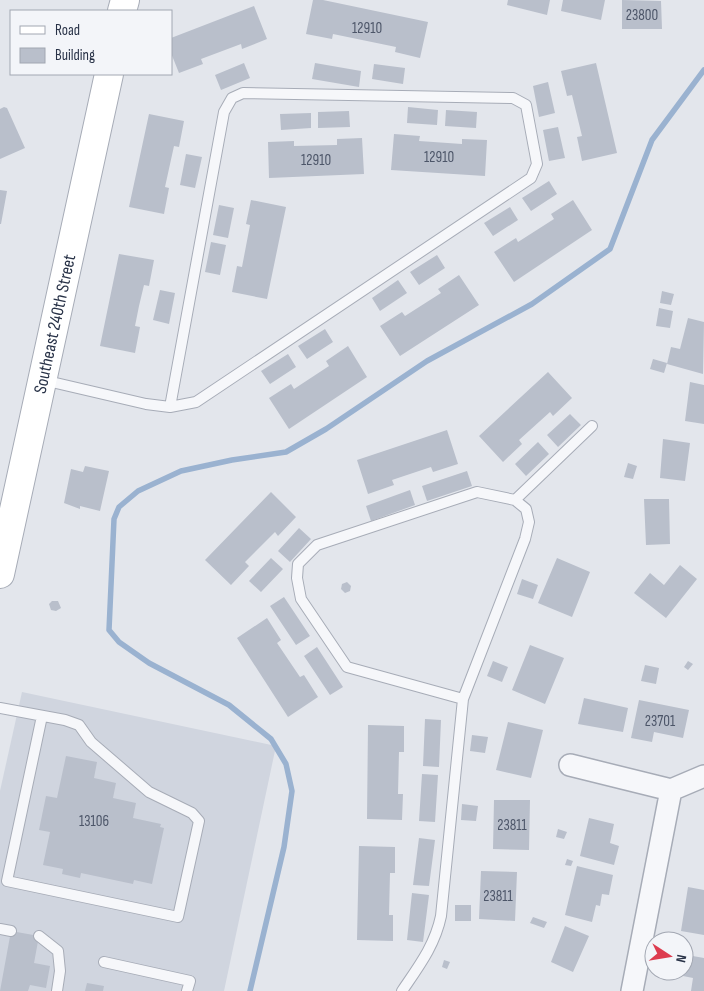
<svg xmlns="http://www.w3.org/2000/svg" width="704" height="991" font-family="'Sofia Sans Condensed',sans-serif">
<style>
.built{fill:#d0d5df}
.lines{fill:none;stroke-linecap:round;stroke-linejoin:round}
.stream{stroke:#9ab2d0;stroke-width:5.5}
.building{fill:#b9bfcb}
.service-casing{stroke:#a7acb7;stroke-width:12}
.minor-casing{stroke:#a7acb7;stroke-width:24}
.secondary-casing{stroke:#a7acb7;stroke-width:30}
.service{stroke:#f6f7fa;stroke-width:10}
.minor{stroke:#f6f7fa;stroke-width:21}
.secondary{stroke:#fff;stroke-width:28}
.labels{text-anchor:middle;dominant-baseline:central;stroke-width:4;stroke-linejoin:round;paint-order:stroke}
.number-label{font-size:15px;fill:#4c5568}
.street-label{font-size:18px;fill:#283247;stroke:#f3f5f9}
</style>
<rect width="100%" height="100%" fill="#e3e6ec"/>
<!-- built -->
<path class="built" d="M22,692L276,746L224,991H0V791Z"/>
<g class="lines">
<!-- stream -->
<path class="stream" d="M250,991L284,847L292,791L286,764L271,739L229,705L149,663L119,642L109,630L114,519L119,507L138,491L181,471L232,460L286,452L326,429L427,361L532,304L610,249L652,140L704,70"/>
</g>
<!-- building -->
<path class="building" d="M313,0H323L428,22L420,58L395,52L396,47L333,34L332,39L306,34Z
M508,0H550L547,15L507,5Z
M563,0H605L601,20L561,11Z
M622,0L661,1L662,29H622Z
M254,6L267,39L242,49L241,44L201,59L203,64L179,73L171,53V38Z
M244,63L250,78L221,90L215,75Z
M315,63L361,71L359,87L312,79Z
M596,63L617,153L582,161L577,137L582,136L572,95L567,96L561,71Z
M374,64L405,68L403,84L372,79Z
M548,82L555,113L539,117L533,86Z
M4,107L7,108L25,148L0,159V109Z
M408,107L438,110L437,125L407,123Z
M446,110L477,112L476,128L445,126Z
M349,111L350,127L318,128V112Z
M311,113V128L281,130L280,114Z
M149,114L184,121L179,147L174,146L165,187L169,188L164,214L129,207Z
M558,127L565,158L549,161L543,130Z
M394,134L420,136L419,141L462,144V139L487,140L485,176L391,170Z
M362,138L364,174L269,178L268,142L294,141V146L337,145V139Z
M186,154L202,157L195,188L180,185Z
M549,181L557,194L531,211L522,198Z
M0,190L7,191L1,224H0Z
M251,200L286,207L267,299L232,292L237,266L242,267L250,225L246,224Z
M573,200L592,230L514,282L494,252L516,238L518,242L554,219L551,214Z
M219,205L234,208L228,238L213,235Z
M510,207L518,220L493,236L484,223Z
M211,242L226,245L220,275L205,272Z
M119,254L154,260L149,286L144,285L139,306L135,326L140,327L135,353L100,346Z
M437,255L445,268L419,285L410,272Z
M459,275L479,305L400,356L380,326L402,312L405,316L441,293L438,289Z
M398,280L407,293L380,311L372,298Z
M160,290L175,293L169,324L153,320Z
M662,291L674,294L671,305L660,303Z
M659,308L673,311L670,328L656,326Z
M688,318L704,322L703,374L667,364L671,347L680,349Z
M325,329L333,342L307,359L298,346Z
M348,346L367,377L289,429L269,398L291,384L294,389L329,366L326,361Z
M288,354L296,367L270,384L261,371Z
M653,359L667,363L664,373L650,369Z
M548,372L572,398L553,416L550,412L519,440L522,444L503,462L479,436Z
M690,382L704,385V424L685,421Z
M570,414L581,425L558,447L547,435Z
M447,430L458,464L433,472L431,467L392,480L394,485L368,494L357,460Z
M663,439L690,443L685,481L660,478Z
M538,442L549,454L526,476L515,464Z
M628,463L637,466L633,479L624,477Z
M85,466L109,471L100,511L80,506V509L64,503L71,469L83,472Z
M467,471L472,486L427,501L422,486Z
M410,490L415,505L371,521L366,506Z
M271,492L296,517L278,536L275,532L245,562L249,566L231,585L205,560Z
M644,499H669L670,544L646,545Z
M299,528L311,539L290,562L278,551Z
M271,558L283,569L261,592L249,581Z
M557,558L590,572L572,617L538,603Z
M680,565L697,579L666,618L634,593L650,573L664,585Z
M522,579L538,585L533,599L517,594Z
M347,582L351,586L350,591L345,593L341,589L342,584Z
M284,597L310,636L296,645L270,606Z
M52,601H58L61,608L56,611L51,610L49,604Z
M267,618L281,640L277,643L300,677L304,675L318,697L288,717L237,638Z
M530,645L564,658L545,704L512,690Z
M317,647L343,687L330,695L304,656Z
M493,661L508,667L502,682L487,676Z
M688,661L693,664L688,670L684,667Z
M645,665L659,668L656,684L641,681Z
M584,698L628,708L623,732L578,724Z
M639,700L689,710L683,738L654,732L652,742L631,738Z
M425,719L441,720L439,767L423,766Z
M508,722L543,730L531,778L496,770Z
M368,725L404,726V752H399L398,794H403L402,820L367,819Z
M472,735L488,737L485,753L470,751Z
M66,756L97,762L94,778L116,783L113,798L136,803L133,818L161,824L160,827L164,828L152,884L134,880L133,884L81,873L80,878L62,874L63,869L43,865L50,832L39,830L46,796L57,798Z
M422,774L438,775L435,822L419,821Z
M494,800H530L529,850L493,849Z
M462,804L478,806L476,821L461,820Z
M589,818L614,824L610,843L619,846L614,865L580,856Z
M558,829L567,832L564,839L556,837Z
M419,838L435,840L429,886L413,885Z
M359,846L395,847V873H390L389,915H393V941L357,940Z
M567,859L573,861L571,866L565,865Z
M577,866L613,875L609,895L602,894L600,906L596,905L592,922L565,915Z
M481,871L517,872L515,921L479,919Z
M688,887L704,890V935L681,931Z
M412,893L429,895L423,942L407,940Z
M455,905H471V921H455Z
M533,917L547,922L544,928L530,923Z
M565,926L589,936L573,972L551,962Z
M11,931L39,936L34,963L50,966L46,988L30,985L28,991H0Z
M687,955L704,958V991H691L693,978L683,976Z
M444,960L450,962L447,969L442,967Z
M87,983L104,986L103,991H85Z"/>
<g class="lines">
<defs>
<path id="service" d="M43,380L146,404L170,407L196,402L531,178L537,164L526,105L513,98L243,93L232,98L224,112L170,407
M515,500L592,426
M0,708L65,720L79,725L91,742L149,792L192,813L199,821L178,917L7,881L42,716
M0,929L11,931
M39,936L58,951L60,971L57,991
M104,962L190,981L187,991
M402,991C419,966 435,945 441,916L463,699L525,539L529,522L526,509L515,500L477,492L317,545L298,564L297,578L301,599L347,667L463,699"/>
<path id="minor" d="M570,765L671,790L704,776
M632,991L671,790"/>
<g id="secondary">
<path d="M122,11L125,0"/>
<path id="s1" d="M0,574L109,74"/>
</g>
</defs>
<!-- service casing -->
<use href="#service" class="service-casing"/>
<!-- minor casing -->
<use href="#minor" class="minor-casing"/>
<!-- secondary casing -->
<use href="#secondary" class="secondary-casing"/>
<!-- service -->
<use href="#service" class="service"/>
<!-- minor -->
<use href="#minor" class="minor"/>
<!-- secondary -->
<use href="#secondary" class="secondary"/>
</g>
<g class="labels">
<!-- number labels -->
<g class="number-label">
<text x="642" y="15">23800</text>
<text x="367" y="28">12910</text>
<text x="439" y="157">12910</text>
<text x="316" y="160">12910</text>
<text x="660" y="721">23701</text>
<text x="94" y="821">13106</text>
<text x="512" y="825">23811</text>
<text x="498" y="896">23811</text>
</g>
<!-- street labels -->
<g class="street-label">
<text stroke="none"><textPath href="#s1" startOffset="256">Southeast 240th Street</textPath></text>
</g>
</g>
<!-- legend -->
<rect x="10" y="10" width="162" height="65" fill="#f3f5f9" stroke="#a2a7b2"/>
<rect x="20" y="26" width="25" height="8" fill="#ffffff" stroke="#a2a7b2"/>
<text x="55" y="35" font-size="15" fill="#283247">Road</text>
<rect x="20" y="48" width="25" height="15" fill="#b9bfcb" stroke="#a2a7b2"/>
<text x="55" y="60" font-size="15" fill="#283247">Building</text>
<!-- north arrow -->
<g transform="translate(669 956) rotate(102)"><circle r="24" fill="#f3f5f9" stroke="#a2a7b2"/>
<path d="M0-4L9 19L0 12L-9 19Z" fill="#dd3c4f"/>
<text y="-8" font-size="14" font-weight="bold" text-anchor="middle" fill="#283247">N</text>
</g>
</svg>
